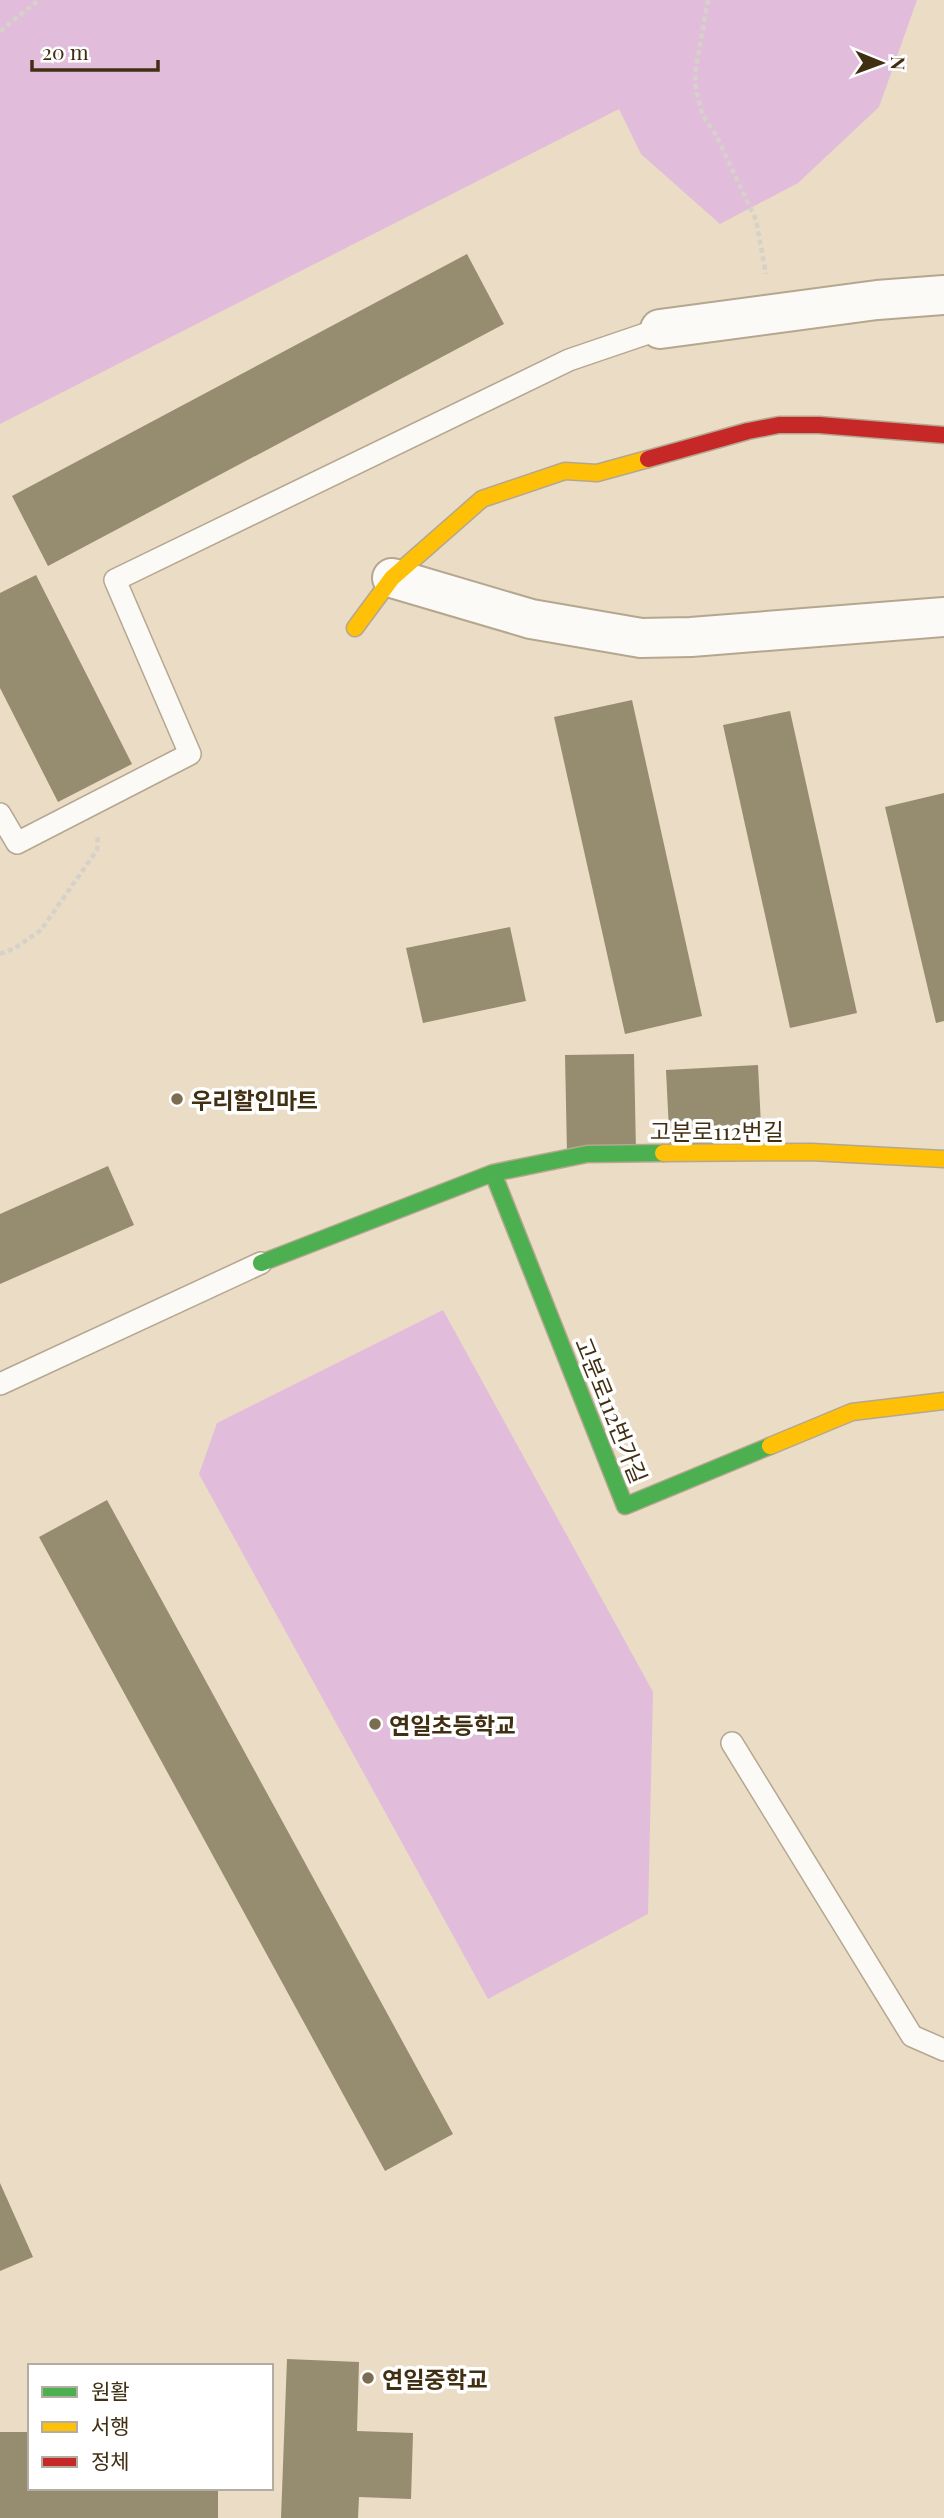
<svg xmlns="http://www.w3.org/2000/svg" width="944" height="2518" font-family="'Playfair Display','Noto Sans KR',serif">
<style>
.green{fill:#e2bcdb}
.building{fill:#968c70}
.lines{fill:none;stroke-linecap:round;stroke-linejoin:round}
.lane-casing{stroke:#b5a78f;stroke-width:24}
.street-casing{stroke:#b5a78f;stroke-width:42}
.fast-casing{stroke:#b5a78f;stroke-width:19}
.slow-casing{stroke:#b5a78f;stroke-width:19}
.jam-casing{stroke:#b5a78f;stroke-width:19}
.path{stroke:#d6d1c9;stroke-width:4.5;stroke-dasharray:5 3.5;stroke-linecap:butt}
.lane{stroke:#fcfaf6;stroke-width:21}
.street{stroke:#fcfaf6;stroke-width:38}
.fast{stroke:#4caf50;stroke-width:16}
.slow{stroke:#ffc107;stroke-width:16}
.jam{stroke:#c62828;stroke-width:16}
.poi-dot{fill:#7c6c51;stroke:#fff;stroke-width:2.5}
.labels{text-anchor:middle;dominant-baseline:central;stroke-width:7;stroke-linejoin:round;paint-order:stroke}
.poi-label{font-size:23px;font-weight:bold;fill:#412f12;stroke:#fff;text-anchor:start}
.street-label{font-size:23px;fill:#412f12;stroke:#fff}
</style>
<rect width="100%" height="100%" fill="#eadcc5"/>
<!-- green -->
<path class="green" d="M0,0H917L879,107L798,183L720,224L641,154L619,109L0,424Z
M443,1310L653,1692L648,1914L488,1999L199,1474L217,1423Z"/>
<!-- building -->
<path class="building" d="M467,254L504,324L48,566L12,496Z
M36,575L132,764L58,802L0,688V593Z
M632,700L702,1016L625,1034L554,717Z
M790,711L857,1013L790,1028L723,725Z
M944,793V1021L936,1023L885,807Z
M510,927L526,1001L423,1023L406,948Z
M634,1054L636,1152L567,1153L565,1055Z
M758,1065L762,1146L670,1152L666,1070Z
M108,1166L134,1225L0,1284V1214Z
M107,1500L453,2134L385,2171L39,1537Z
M0,2183L33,2257L0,2271Z
M287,2359L359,2362L357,2431L413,2433L411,2499L359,2497L358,2518H281Z
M0,2432H30V2488H218V2518H0Z"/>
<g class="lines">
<defs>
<path id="lane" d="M0,814L17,843L190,754L115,580L569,360L660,329
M0,1384L261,1263
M732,1743L912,2036L944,2050"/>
<path id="street" d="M660,329L877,300L944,295
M392,578L531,619L641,638L691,637L944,617"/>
<path id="fast" d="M493,1173L625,1506L770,1446
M261,1263L493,1173L587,1154L663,1153"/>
<path id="slow" d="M355,628L392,578L482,499L565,471L597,473L648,459
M663,1153L811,1152L944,1159
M770,1446L852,1412L944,1401"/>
<path id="jam" d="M648,459L748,431L779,425H819L944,435"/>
</defs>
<!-- lane casing -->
<use href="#lane" class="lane-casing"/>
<!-- street casing -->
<use href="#street" class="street-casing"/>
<!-- fast casing -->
<use href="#fast" class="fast-casing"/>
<!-- slow casing -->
<use href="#slow" class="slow-casing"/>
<!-- jam casing -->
<use href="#jam" class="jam-casing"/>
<!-- path -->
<path class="path" d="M708,0L695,73L696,90L703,116L716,135L756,220L766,274
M0,31L39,0
M0,954L15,948L41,930L97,850L98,836"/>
<!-- lane -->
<use href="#lane" class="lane"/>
<!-- street -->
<use href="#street" class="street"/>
<!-- fast -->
<use href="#fast" class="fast"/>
<!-- slow -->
<use href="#slow" class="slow"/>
<!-- jam -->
<use href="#jam" class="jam"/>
</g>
<!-- markers -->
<g class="poi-dot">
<circle cx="177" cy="1099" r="7"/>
<circle cx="375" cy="1724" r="7"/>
<circle cx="368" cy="2378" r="7"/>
</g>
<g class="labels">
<!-- poi labels -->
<g class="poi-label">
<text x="191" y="1099">우리할인마트</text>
<text x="389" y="1724">연일초등학교</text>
<text x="382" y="2378">연일중학교</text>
</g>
<!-- street labels -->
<g class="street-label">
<text x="717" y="1130">고분로112번길</text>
<text transform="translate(612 1410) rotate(68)">고분로112번가길</text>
</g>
</g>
<!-- legend -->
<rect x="28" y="2364" width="245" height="126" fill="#ffffff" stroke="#b3aca0" stroke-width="2"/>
<rect x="42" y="2387" width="35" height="10" fill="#4caf50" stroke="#b3aca0" stroke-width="2"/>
<text x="91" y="2399" font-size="21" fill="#412f12">원활</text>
<rect x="42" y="2422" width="35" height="10" fill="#ffc107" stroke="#b3aca0" stroke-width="2"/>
<text x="91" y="2434" font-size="21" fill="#412f12">서행</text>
<rect x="42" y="2457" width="35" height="10" fill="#c62828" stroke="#b3aca0" stroke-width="2"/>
<text x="91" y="2469" font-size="21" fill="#412f12">정체</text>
<!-- north arrow -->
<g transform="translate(881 63) rotate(91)" stroke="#ffffff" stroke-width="5" paint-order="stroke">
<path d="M0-5L12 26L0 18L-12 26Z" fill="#412f12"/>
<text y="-10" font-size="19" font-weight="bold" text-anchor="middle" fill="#412f12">N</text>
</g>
<!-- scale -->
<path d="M32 60v10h126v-10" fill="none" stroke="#412f12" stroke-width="3.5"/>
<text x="42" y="60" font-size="21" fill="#412f12" stroke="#ffffff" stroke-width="5" paint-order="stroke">20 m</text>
</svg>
